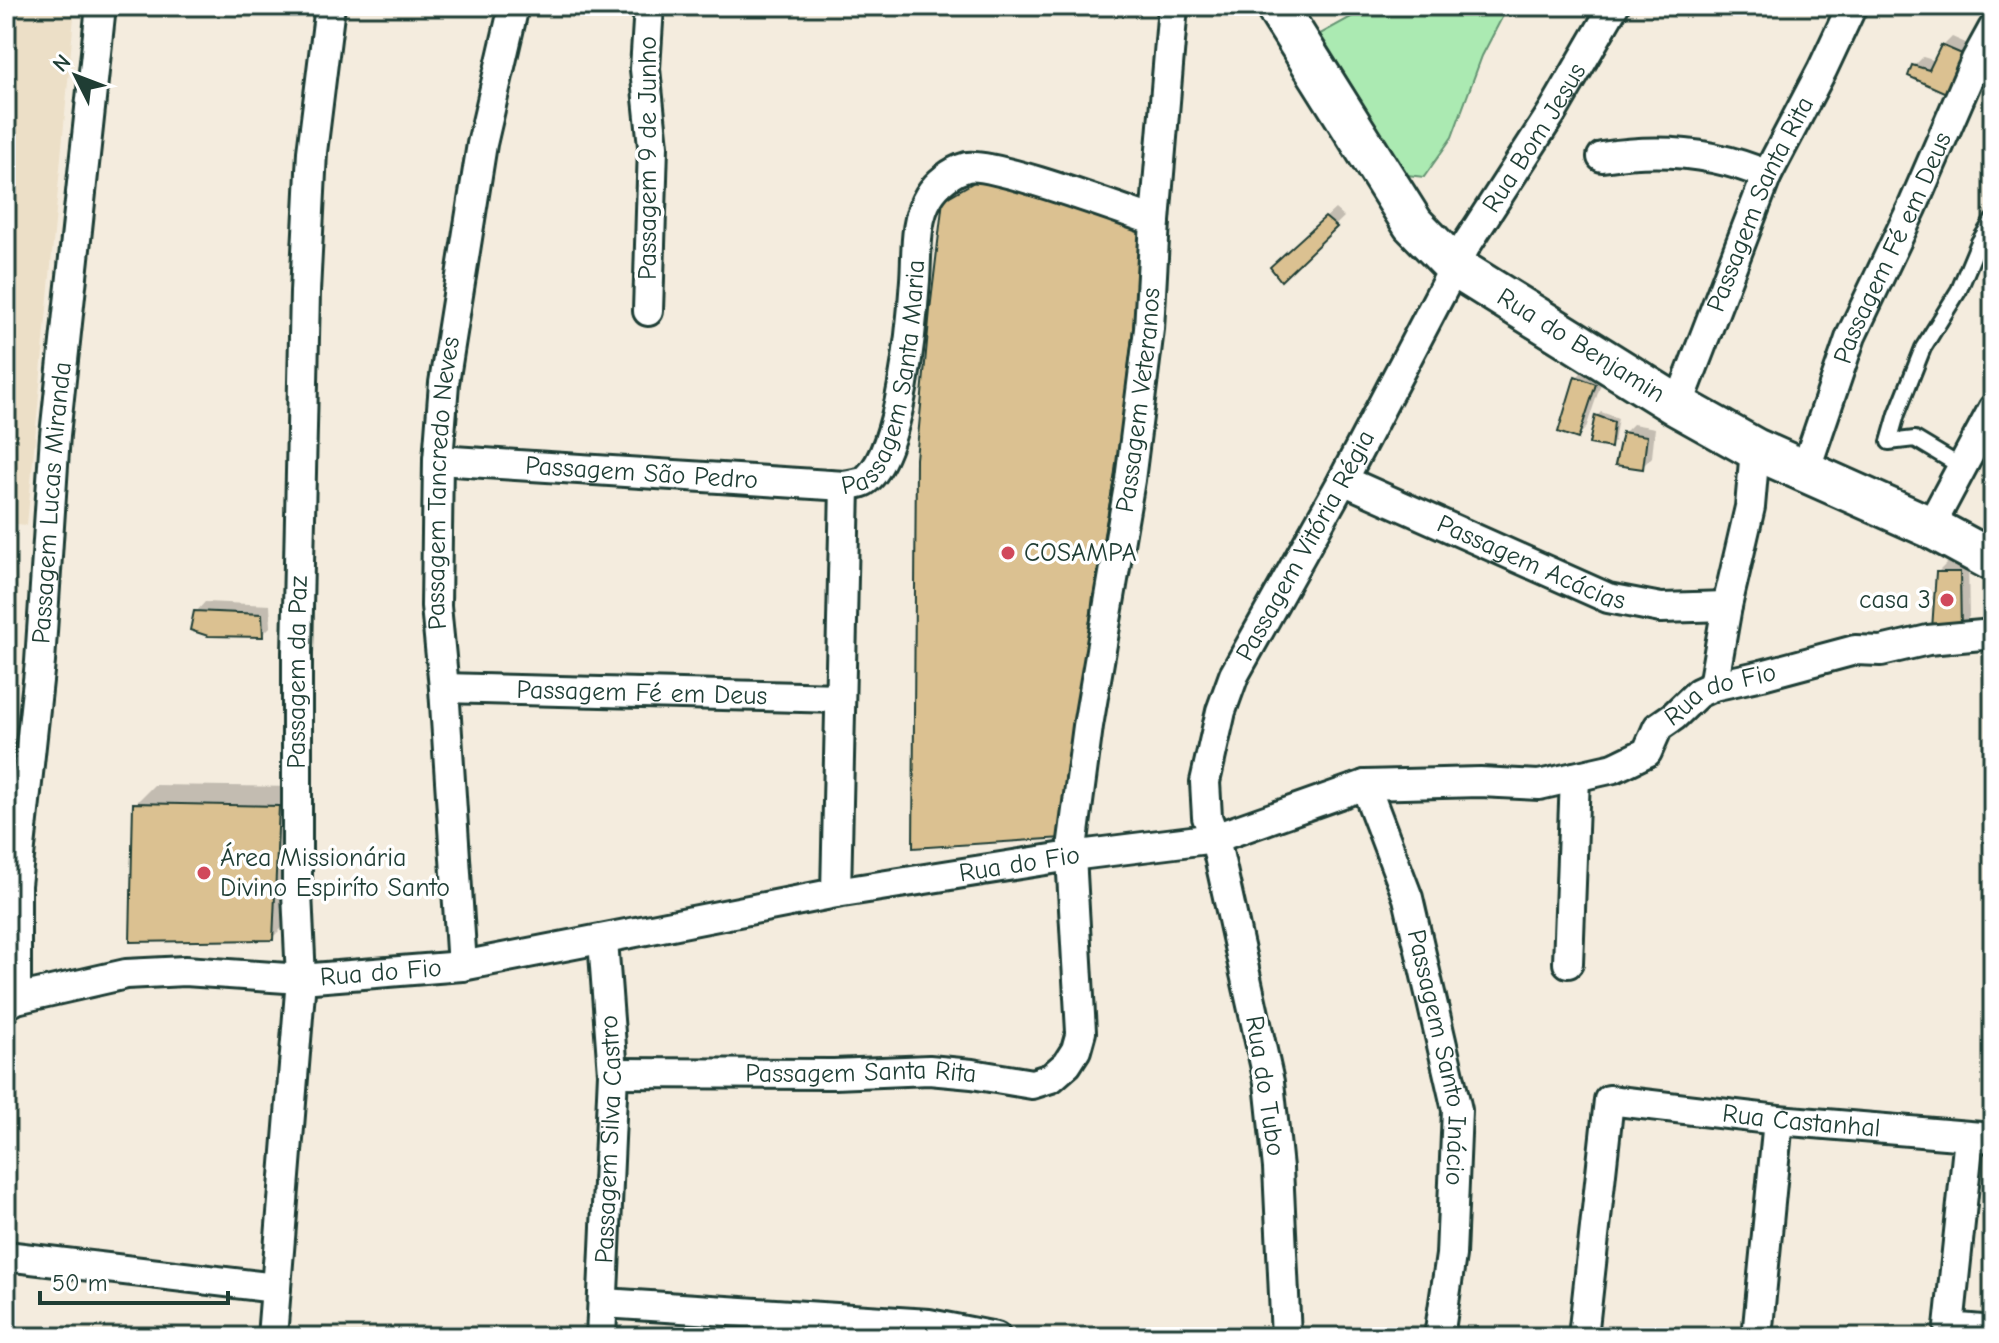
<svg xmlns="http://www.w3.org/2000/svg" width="1999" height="1343" font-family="'Comic Neue',sans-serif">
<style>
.built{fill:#ecdfc7}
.green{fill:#abeab2;stroke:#659473;stroke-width:2}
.shadow{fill:#0003}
.building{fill:#dbc191;stroke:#1f3d34;stroke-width:2}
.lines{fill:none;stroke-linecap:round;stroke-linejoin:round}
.service-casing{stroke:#1f3d34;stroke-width:20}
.minor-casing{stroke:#1f3d34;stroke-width:34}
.secondary-casing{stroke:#1f3d34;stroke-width:46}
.service{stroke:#fff;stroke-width:14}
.minor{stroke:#fff;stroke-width:28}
.secondary{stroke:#fff;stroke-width:40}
.poi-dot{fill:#d1495b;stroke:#fff;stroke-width:3}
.labels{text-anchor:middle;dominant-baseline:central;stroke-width:7;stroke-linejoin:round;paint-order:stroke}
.street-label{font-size:26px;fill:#1f3d34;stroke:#fff}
.poi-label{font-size:26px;fill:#1f3d34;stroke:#fff;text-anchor:start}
</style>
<rect width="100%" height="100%" fill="#f4ecde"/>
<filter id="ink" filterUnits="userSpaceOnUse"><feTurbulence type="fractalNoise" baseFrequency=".0125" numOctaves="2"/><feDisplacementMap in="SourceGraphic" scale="16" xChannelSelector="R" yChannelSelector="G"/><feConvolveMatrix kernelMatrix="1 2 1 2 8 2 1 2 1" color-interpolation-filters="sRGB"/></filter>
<g filter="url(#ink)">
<!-- built -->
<path class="built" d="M6,6H75L27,525L6,523Z"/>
<!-- green -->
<path class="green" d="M1371,6H1508L1482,56L1452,137L1424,177L1407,175L1320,34Z"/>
<!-- shadow -->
<path class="shadow" d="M1952,37L1984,51L1962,84L1913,67L1923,57L1936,61L1943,46Z
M997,163L1159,209L1082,816L945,201L964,182Z
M1335,209L1344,217L1281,278L1282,258Z
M1586,368L1604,375L1586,428L1577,437V377Z
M1601,412L1618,418L1614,442L1610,446L1597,416Z
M1633,424L1655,428L1652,457L1642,467L1624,433Z
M1947,563H1968L1969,617L1960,627L1938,572Z
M205,602L270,605L271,626L262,635L196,612Z
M154,785L297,787L291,919L272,938L135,804Z"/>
<!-- building -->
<path class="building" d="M1941,45L1976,60L1953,96L1908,76L1912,65L1929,70Z
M976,181L1052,199L1140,227L1141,260L1118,457L1093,596L1063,838L913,848L916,459L930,310L943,200Z
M1325,217L1337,227L1281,281L1270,267Z
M1575,376L1596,384L1578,439L1558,432Z
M1595,415L1614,422L1611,448L1589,444Z
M1622,432L1647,436L1643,469L1615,465Z
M1936,572H1960L1961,629H1932Z
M194,611L262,614L263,637L208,636L190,630Z
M133,803L279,806L273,940L130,942Z"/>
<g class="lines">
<defs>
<path id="service" d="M1960,466L1915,439L1889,442L1897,414L1923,348L1959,290L1979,242L1993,220"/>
<g id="minor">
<path d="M1602,157C1658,148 1714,152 1767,175"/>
<path d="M648,311L653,146L645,69L649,6"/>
<path id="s1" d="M1678,406L1767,175L1822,70L1852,6"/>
<path id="s2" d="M438,460L845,486C852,484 862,484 867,479C901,451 912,325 915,280C917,254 914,220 929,196C937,183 952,171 967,167C993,162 1122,210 1155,221"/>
<path id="s3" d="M1805,471L1851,336L1912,208L1976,60L1993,29"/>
<path id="s4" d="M1343,480L1608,598L1661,608L1727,606"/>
<path d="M1930,527L1993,409"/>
<path d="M1713,686L1727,606L1750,507L1755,449"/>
<path id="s5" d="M444,688L839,698"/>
<path id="s6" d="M1365,785L1408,898L1457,1110L1451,1255L1439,1337"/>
<path d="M836,893L845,486"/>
<path d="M1568,963L1575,777"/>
<path id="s7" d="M462,966L444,688L436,606L438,460L444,383L482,144L514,6"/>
<path id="s8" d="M16,999V885L40,662L55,435L101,6"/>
<path id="s9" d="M6,1005L16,999L126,974L185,971L301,979L462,966L836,893L1071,856L1215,838L1365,785L1480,782L1539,785L1614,768L1647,752L1658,727L1674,716L1698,693L1713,686L1762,675L1855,650L1881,651L1928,640L1993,634"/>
<path id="s10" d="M613,1073L834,1074L929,1070L972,1074L1032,1084L1051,1078L1067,1064L1076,1050L1081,1032L1071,856L1088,726L1130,480L1149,329L1155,221L1173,6"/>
<path d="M1969,1137L1949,1327L1993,1331"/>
<path d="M6,1256L276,1288"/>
<path d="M604,1303L929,1324L996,1337"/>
<path id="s11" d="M272,1337L301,979L297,893V653L305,292L312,152L330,6"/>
<path id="s12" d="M601,1337L613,1073L603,940"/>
<path id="s13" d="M1286,1337L1278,1168L1269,1082L1215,838L1207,817L1205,782L1221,711L1234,675L1343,480L1465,247L1553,111L1614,6"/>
<path id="s14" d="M1583,1337L1609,1100L1778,1120L1993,1138"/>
<path d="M1757,1337L1778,1120"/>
</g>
<g id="secondary">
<path id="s15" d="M1276,6L1413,224L1455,267L1678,406L1755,449L1930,527L1993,561"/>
</g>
</defs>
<!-- service casing -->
<use href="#service" class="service-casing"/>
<!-- minor casing -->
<use href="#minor" class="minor-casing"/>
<!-- secondary casing -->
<use href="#secondary" class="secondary-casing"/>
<!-- service -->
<use href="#service" class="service"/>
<!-- minor -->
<use href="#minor" class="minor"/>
<!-- secondary -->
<use href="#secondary" class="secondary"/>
</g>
</g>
<!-- markers -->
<g class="poi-dot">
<circle cx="1008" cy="553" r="8"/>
<circle cx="1947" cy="600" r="8"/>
<circle cx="204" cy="873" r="8"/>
</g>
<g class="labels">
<!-- street labels -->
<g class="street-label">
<text stroke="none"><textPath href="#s13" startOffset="1290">Rua Bom Jesus</textPath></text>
<text transform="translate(648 158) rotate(-90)">Passagem 9 de Junho</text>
<text stroke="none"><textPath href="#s1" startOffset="218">Passagem Santa Rita</textPath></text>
<text stroke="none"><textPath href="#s3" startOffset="240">Passagem Fé em Deus</textPath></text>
<text stroke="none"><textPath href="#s15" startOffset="466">Rua do Benjamin</textPath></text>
<text stroke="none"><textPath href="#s2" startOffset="532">Passagem Santa Maria</textPath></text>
<text stroke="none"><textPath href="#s10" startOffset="1134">Passagem Veteranos</textPath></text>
<text stroke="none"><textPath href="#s2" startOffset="204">Passagem São Pedro</textPath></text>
<text stroke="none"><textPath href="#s7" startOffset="484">Passagem Tancredo Neves</textPath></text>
<text stroke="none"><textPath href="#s8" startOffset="498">Passagem Lucas Miranda</textPath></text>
<text stroke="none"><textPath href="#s13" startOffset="822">Passagem Vitória Régia</textPath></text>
<text stroke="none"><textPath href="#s4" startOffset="206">Passagem Acácias</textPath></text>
<text stroke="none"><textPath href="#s11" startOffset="666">Passagem da Paz</textPath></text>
<text stroke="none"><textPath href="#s5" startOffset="198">Passagem Fé em Deus</textPath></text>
<text stroke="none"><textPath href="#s9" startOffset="1772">Rua do Fio</textPath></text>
<text stroke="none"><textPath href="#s9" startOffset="1028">Rua do Fio</textPath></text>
<text stroke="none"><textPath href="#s9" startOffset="380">Rua do Fio</textPath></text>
<text stroke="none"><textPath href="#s6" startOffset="284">Passagem Santo Inácio</textPath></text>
<text stroke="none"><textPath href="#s10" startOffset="248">Passagem Santa Rita</textPath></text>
<text transform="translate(1265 1086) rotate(81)">Rua do Tubo</text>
<text stroke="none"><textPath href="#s14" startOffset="432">Rua Castanhal</textPath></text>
<text stroke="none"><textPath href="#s12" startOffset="198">Passagem Silva Castro</textPath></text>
</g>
<!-- poi labels -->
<g class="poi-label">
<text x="1024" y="553">COSAMPA</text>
<text x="1931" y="600" text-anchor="end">casa 3</text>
<text x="220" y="858">Área Missionária<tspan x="220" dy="30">Divino Espiríto Santo</tspan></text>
</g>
</g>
<!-- margin -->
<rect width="1999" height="1343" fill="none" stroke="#fff" stroke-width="32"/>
<rect x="16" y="16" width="1967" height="1311" fill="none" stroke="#1f3d34" stroke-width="3" filter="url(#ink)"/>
<!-- north arrow -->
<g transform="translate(76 76) rotate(312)" stroke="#ffffff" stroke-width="6" paint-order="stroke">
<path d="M0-6L14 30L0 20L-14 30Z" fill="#1f3d34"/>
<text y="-12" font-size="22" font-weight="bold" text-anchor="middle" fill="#1f3d34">N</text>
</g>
<!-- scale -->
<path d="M40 1291v12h188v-12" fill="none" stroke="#1f3d34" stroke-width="4"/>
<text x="52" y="1291" font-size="24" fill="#1f3d34" stroke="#ffffff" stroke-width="6" paint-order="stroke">50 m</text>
</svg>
